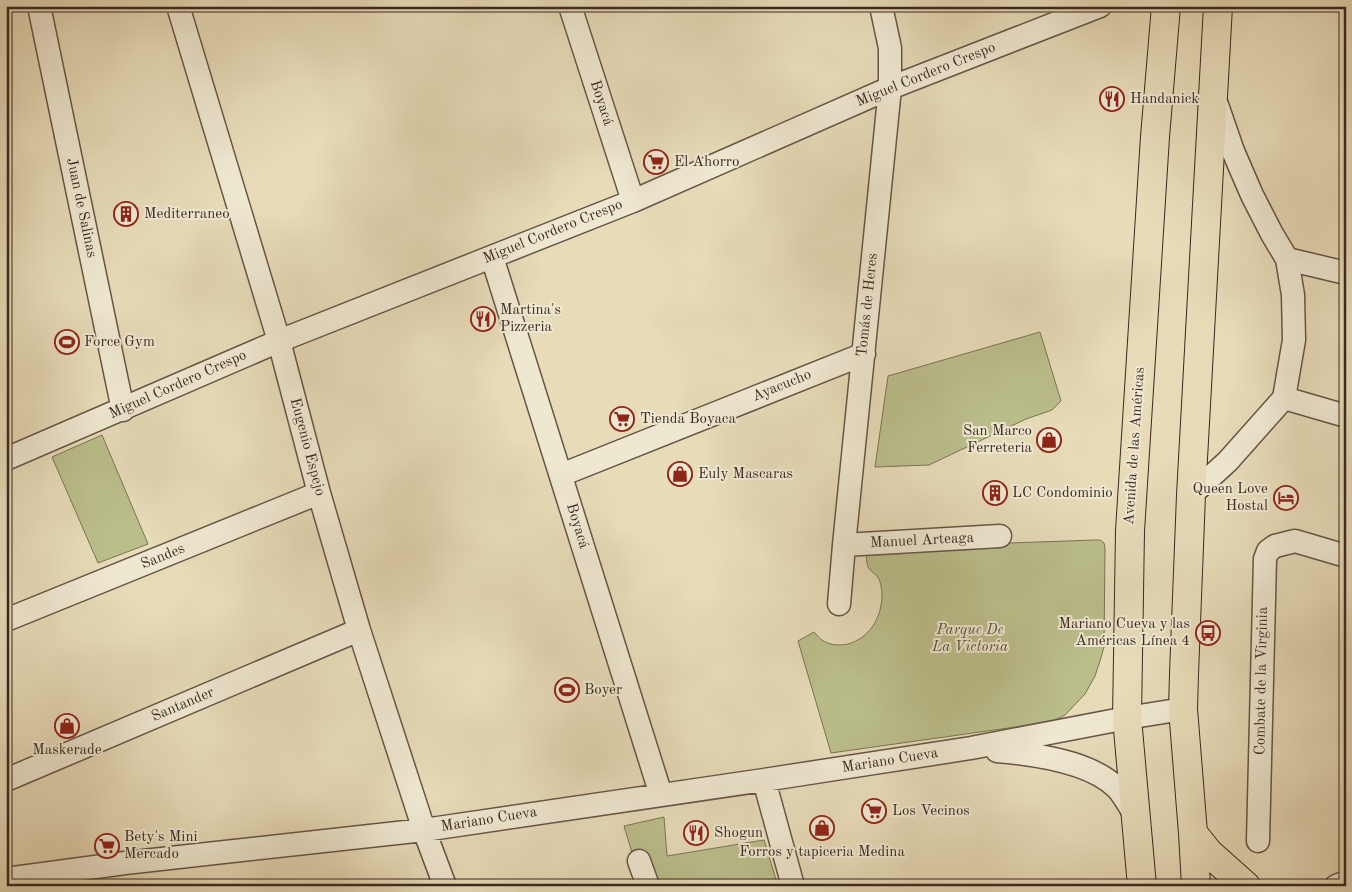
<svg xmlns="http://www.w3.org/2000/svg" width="1352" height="892" font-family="'Old Standard TT',serif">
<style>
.green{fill:#babe8b;stroke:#7a7356}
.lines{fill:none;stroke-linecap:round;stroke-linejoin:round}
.minor-casing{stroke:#665547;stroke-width:25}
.major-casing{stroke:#3b2821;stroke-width:30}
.minor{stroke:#efe8d1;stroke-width:22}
.major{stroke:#e7dbb8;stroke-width:28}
.labels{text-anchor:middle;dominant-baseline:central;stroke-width:4;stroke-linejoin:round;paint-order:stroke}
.street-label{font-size:15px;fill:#3b2821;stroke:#efe8d1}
.poi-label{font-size:15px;fill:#3b2821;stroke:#efe8d1;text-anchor:start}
.park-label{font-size:15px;font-style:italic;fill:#5b4e3c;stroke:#efe8d1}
</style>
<rect width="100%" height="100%" fill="#e7dbb8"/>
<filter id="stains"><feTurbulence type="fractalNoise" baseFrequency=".004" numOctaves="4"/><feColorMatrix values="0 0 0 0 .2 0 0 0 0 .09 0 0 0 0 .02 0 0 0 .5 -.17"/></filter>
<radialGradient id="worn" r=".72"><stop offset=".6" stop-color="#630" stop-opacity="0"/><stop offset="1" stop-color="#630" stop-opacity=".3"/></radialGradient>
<!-- green -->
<path class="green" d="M1040,332L1061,401L1052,410L1026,419L929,465L875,467L888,376Z
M102,435L148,544L98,563L52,457Z
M1095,540H1100L1104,543L1105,548L1104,647L1100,661L1095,676L1085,694L1065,715L1051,722L831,753L798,641L814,632C816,634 819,638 822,640C829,645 839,646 848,644C869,638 881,619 882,597C882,590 881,580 876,575C872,571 868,570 867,563C866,559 867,553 867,548Z
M664,817L667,856L764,840L778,886H642L624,826Z"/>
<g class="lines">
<defs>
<path id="minor" d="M39,6L123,410
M178,6L279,341L319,493L359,630L424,830L445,886
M570,6L633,201
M1215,99L1233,151L1252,195L1272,234L1287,259L1293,295L1294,340L1284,398
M492,257L661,795
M1287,259L1346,273
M1284,398L1346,416
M6,459L279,341L633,201L890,88L1100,6
M561,475L864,354
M1191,495L1228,461L1284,398
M844,545L1000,536
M839,604L844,545L890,88V48L881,6
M6,620L319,493
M997,751C1033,754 1090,761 1117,788C1125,797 1130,807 1136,817
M6,780L359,630
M764,780L793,886
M1258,841L1265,559L1268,551L1275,546L1295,541L1346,556
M639,861L648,886
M6,879L125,863L424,830L764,780L971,748L1127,718L1183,709
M1336,886L1346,882"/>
<path id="major" d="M1193,833L1209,853L1246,886
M1142,886L1127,718L1130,531L1155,137L1166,6
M1196,886L1193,833L1183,709L1184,674L1191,495L1218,6"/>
</defs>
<!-- minor casing -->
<use href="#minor" class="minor-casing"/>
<!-- major casing -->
<use href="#major" class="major-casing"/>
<!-- minor -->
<use href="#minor" class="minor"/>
<!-- major -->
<use href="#major" class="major"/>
</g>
<!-- icons -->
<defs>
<symbol id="restaurant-ring" viewBox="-11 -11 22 22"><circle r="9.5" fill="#efe8d1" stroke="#8f2418" stroke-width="1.5"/><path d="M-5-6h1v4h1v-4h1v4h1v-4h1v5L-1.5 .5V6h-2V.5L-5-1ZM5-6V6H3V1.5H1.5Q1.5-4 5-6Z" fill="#8f2418"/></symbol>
<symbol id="supermarket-ring" viewBox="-11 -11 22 22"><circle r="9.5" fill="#efe8d1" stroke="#8f2418" stroke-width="1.5"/><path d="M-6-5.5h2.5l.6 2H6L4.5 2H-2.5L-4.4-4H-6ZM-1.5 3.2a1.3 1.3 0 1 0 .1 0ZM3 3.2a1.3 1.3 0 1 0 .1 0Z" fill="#8f2418"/></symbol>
<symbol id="building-ring" viewBox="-11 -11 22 22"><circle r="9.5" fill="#efe8d1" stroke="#8f2418" stroke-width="1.5"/><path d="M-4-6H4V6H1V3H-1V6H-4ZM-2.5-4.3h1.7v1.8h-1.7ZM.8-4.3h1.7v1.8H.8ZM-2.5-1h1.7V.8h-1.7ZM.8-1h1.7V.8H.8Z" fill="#8f2418"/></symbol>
<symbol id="stadium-ring" viewBox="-11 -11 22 22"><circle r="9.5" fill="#efe8d1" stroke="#8f2418" stroke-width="1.5"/><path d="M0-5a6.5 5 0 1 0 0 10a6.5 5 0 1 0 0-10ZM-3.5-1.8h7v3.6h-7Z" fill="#8f2418"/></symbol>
<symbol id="shop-ring" viewBox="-11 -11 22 22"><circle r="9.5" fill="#efe8d1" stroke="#8f2418" stroke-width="1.5"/><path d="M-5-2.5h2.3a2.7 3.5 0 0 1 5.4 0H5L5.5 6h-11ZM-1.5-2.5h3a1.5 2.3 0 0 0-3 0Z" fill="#8f2418"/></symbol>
<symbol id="hotel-ring" viewBox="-11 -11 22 22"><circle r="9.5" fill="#efe8d1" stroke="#8f2418" stroke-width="1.5"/><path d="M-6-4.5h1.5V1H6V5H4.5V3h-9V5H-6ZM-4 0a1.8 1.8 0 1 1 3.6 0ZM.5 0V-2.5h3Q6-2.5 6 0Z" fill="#8f2418"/></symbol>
<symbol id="bus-ring" viewBox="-11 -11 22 22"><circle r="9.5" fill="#efe8d1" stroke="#8f2418" stroke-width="1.5"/><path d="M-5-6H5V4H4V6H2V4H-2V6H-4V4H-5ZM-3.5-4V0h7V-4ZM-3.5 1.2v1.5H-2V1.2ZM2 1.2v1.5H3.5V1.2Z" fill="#8f2418"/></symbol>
</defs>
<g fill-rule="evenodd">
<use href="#restaurant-ring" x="1098" y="85" width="28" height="28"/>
<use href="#supermarket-ring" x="642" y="148" width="28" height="28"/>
<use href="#building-ring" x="112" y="200" width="28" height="28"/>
<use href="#restaurant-ring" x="469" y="305" width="28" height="28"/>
<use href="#stadium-ring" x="53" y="328" width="28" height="28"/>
<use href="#supermarket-ring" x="608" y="405" width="28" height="28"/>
<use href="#shop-ring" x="1035" y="426" width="28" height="28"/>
<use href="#shop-ring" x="666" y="460" width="28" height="28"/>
<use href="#building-ring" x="981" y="479" width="28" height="28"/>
<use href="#hotel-ring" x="1272" y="484" width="28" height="28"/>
<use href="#bus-ring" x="1194" y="619" width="28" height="28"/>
<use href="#stadium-ring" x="553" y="676" width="28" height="28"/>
<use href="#shop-ring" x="53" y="712" width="28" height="28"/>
<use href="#supermarket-ring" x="860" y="797" width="28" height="28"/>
<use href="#shop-ring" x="808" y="814" width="28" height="28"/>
<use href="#restaurant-ring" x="682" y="819" width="28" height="28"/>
<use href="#supermarket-ring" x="93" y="832" width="28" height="28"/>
</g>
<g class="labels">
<!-- street labels -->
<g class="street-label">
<text transform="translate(926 75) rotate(-22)">Miguel Cordero Crespo</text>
<text transform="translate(601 103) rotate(72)">Boyacá</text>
<text transform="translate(81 208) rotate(78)">Juan de Salinas</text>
<text transform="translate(553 232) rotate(-22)">Miguel Cordero Crespo</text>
<text transform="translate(868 305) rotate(-84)">Tomás de Heres</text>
<text transform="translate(178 385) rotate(-24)">Miguel Cordero Crespo</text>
<text transform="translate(782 386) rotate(-22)">Ayacucho</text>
<text transform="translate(1135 446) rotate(-86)">Avenida de las Américas</text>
<text transform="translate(307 447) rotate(75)">Eugenio Espejo</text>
<text transform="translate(577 526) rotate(73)">Boyacá</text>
<text transform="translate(922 541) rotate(-3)">Manuel Arteaga</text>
<text transform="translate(163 557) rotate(-22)">Sandes</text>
<text transform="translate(1262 681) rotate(-89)">Combate de la Virginia</text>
<text transform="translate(183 705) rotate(-23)">Santander</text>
<text transform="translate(890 761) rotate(-9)">Mariano Cueva</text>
<text transform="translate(489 820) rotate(-9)">Mariano Cueva</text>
</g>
<!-- poi labels -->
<g class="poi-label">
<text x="1130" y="99">Handanick</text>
<text x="674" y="162">El Ahorro</text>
<text x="144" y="214">Mediterraneo</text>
<text x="500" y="310">Martina's<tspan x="500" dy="17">Pizzeria</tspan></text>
<text x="84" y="342">Force Gym</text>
<text x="640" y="419">Tienda Boyaca</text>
<text x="1032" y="431" text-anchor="end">San Marco<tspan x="1032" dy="17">Ferreteria</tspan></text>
<text x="698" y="474">Euly Mascaras</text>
<text x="1268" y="489" text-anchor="end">Queen Love<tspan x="1268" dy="17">Hostal</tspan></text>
<text x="1012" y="493">LC Condominio</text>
<text x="1190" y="624" text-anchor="end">Mariano Cueva y las<tspan x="1190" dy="17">Américas Línea 4</tspan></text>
<text x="584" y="690">Boyer</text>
<text x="67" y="750" text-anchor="middle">Maskerade</text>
<text x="892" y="811">Los Vecinos</text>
<text x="714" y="833">Shogun</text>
<text x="124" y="837">Bety's Mini<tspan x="124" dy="17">Mercado</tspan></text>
<text x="822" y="852" text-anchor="middle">Forros y tapiceria Medina</text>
</g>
<!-- park labels -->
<g class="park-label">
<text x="970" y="630">Parque De<tspan x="970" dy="17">La Victoria</tspan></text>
</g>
</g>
<!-- margin -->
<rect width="1352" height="892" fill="none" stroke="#e7dbb8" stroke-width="25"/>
<rect x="8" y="8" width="1337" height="877" fill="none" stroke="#3b2821" stroke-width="2.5"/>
<rect x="12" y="12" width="1327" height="867" fill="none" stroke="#3b2821"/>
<rect width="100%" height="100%" filter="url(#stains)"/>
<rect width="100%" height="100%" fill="url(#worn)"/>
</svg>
